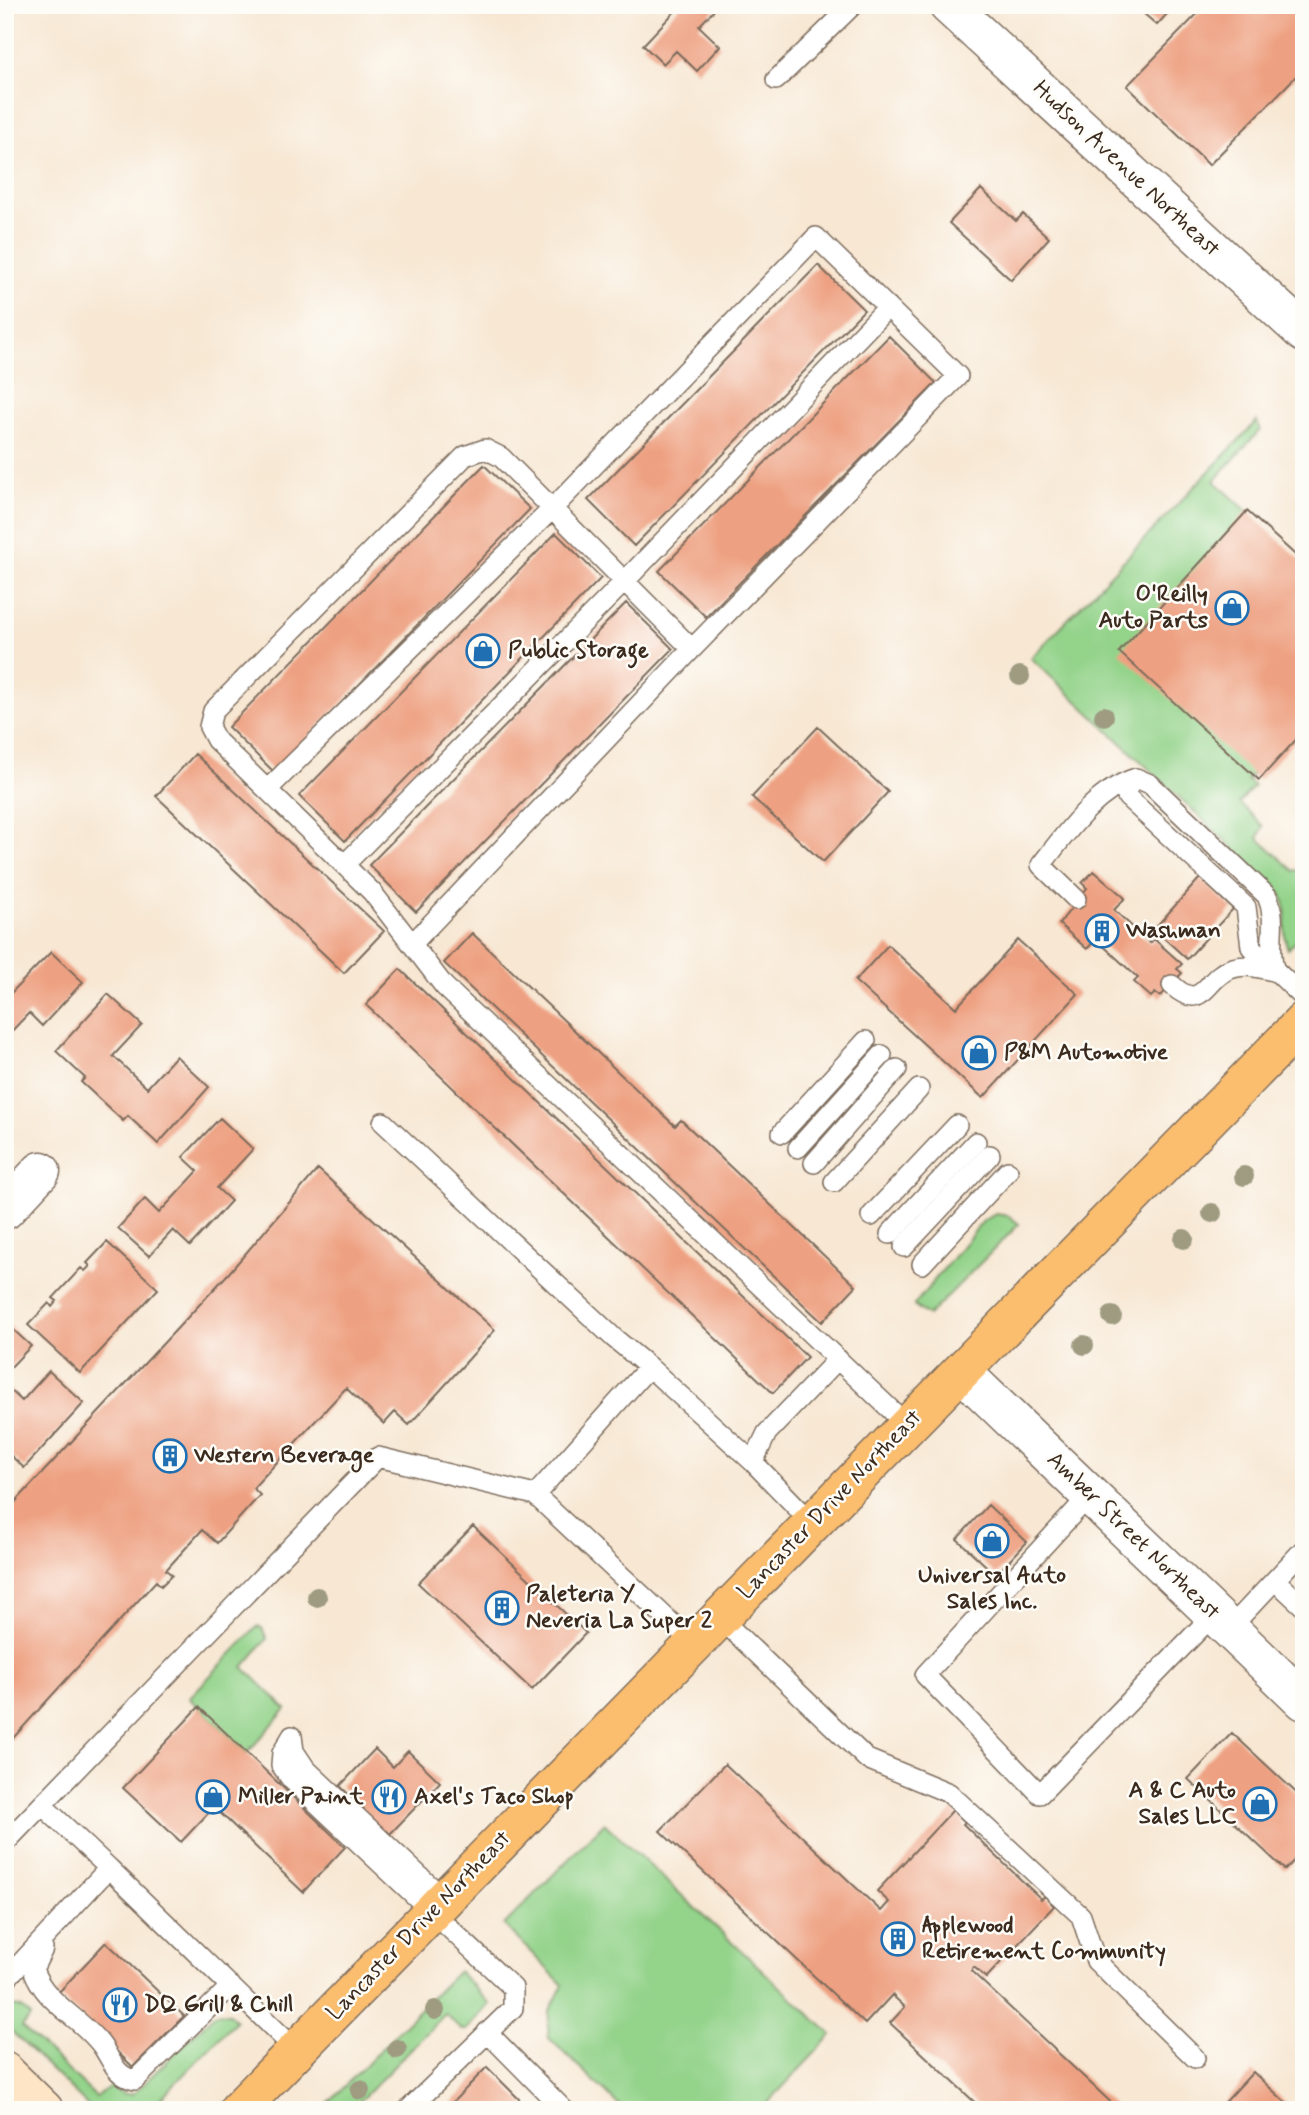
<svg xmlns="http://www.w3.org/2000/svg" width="1309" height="2115" font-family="Mynerve,sans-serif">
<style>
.green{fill:#93d38a;stroke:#677e54;stroke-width:2}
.building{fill:#eea182}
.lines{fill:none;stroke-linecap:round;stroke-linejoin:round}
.lane-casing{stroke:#7d6c5d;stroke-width:22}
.street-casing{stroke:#7d6c5d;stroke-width:41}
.secondary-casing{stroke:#7d6c5d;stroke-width:41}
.primary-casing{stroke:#7d6c5d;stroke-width:41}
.lane{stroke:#fff;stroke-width:19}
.street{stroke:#fff;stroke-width:38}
.secondary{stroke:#fde5c5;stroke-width:38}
.primary{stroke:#fbbd6e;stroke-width:38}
.tree{fill:#9e9b81}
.labels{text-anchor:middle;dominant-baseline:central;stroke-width:5;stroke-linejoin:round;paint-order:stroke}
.street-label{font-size:23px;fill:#3b2a1e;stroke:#fdfcf7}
.poi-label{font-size:23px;font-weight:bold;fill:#3b2a1e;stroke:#fdfcf7;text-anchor:start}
</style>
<rect width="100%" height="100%" fill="#fdfcf7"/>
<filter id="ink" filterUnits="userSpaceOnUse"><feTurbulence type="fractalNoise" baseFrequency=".0143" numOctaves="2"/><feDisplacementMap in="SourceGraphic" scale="14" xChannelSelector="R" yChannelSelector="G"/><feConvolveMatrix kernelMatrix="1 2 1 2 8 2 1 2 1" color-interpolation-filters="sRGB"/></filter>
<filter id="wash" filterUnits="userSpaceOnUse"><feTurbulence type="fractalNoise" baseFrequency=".00686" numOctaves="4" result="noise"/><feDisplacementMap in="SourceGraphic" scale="28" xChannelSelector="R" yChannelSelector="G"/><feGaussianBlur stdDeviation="1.57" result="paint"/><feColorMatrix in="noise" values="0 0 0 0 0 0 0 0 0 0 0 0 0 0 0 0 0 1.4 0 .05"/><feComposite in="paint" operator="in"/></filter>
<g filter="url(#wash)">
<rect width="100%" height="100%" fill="#f7e7d3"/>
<!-- green -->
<path class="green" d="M1257,421L1260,430L1214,481L1247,511L1253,774L1247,780L1254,786L1239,803L1263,826L1258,838L1294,871L1304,869V933L1288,949C1280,930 1291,914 1281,893L1031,658Z
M996,1214L1009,1216L1019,1224L928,1316L914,1305L984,1220Z
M257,1627L262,1628L267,1639L243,1667L286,1709L247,1753L189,1698Z
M604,1823L832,2035L761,2110H624L548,2037L549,2012L563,1985L504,1925Z
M458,1971L490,2004L467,2030H462L445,2014L351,2110H321Z
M13,2006L22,2008L31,2016L22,2027L96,2097L111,2087L124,2094H133L216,2013L229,2014L236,2021L149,2110H92L5,2025V2015Z"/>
<g id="blocks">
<!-- building -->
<path class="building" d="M681,5H719L699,26L720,46L697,71L676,51L663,64L643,45Z
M1146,5H1175L1157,25L1143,13L1148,8Z
M1206,5H1304V68L1209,165L1127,86Z
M981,189L1016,221L1023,214L1049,238L1011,280L949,223Z
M818,265L864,310L634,546L588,500Z
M889,336L936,383L706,617L659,571Z
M484,465L530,509L274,772L228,727Z
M1247,511L1304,563V731L1259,780L1119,652Z
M556,533L601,578L345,841L299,796Z
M626,603L673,649L416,912L369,865Z
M818,727L888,792L823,862L752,797Z
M195,754L384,931L344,973L156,796Z
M1094,871L1125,898L1114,910L1150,943L1154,939L1182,964L1177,969L1182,973L1160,997L1155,993L1151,997L1134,982L1138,978L1096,939L1087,949L1059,924L1087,888L1082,883Z
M1200,878L1233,909L1187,959L1154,929Z
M472,933L675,1126L681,1120L856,1286L822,1322L444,963Z
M1018,940L1078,994L983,1098L855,981L888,945L956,1008Z
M51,952L83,982L42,1026L29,1013L5,1038V988L11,993Z
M400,969L807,1357L773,1393L366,1005Z
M108,994L142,1025L113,1056L147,1088L176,1056L209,1087L158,1144L128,1116L123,1121L81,1082L85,1078L56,1051Z
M220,1118L253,1149L217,1188L231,1201L190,1246L173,1230L149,1256L118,1228L145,1199L159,1213L198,1171L183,1157Z
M318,1169L495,1330L409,1425L395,1412L384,1424L346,1388L253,1488L260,1495L217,1543L202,1530L166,1570L172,1575L161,1586L156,1581L5,1747V1513L228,1274Z
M107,1242L158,1289L80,1373L28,1325L49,1303L52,1307L57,1301L53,1298L81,1268L85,1271L90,1266L87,1263Z
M5,1322L31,1346L5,1373Z
M49,1371L84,1403L24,1468L5,1450V1385L22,1401Z
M988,1505L1027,1542L996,1575L957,1539Z
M473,1526L586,1633L532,1690L418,1583Z
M199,1707L345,1847L303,1892L214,1807L181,1842L123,1788Z
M1232,1733L1304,1800V1856L1301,1853L1285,1870L1188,1779Z
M375,1749L393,1767L408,1751L440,1782L390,1834L387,1831L373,1847L350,1825L364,1809L340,1786Z
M725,1764L881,1911L889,1902L877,1891L953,1810L965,1822L963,1824L1041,1899L1045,1896L1054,1906L986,1978L974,1967L971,1971L1119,2110H983L890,2023L905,2007L892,1995L865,2024L660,1831Z
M106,1942L184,2016L133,2067L57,1994Z
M487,2067L530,2110H445Z
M1253,2072L1294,2110H1218Z"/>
</g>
</g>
<g filter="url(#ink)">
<use href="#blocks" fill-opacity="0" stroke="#7d6c5d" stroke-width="2"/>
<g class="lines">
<defs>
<path id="lane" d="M776,80L853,5
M1136,778L1126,789L1127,797L1246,907L1251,947L1304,998
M267,790L553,508L816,237L958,376L692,649
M345,864L625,581L888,307
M1076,899L1041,865C1067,832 1095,791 1136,778L1150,784L1267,896C1279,923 1266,943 1275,972
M413,943L692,649L501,457L485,449L465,456L213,711L209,727L216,740L372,892L444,986L908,1426
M1172,985C1203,1014 1206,977 1230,969C1245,963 1259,968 1274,971
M383,1122L614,1338L649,1367L535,1495
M782,1133L866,1041
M798,1148L882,1055
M814,1163L897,1069
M834,1182L919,1089
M871,1216L957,1125
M890,1234L976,1142
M904,1247L990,1155
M922,1264L1008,1171
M649,1367L753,1462
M1090,1495L925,1675L1040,1794L1214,1614
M812,1523L753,1462L767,1433L838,1359
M1275,1580L1304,1607
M720,1618L867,1759L949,1793L1081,1916L1096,1961L1195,2058
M1229,1629L1304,1549
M292,1736L282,1753L281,1765L291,1779L513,1988V2008L408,2110
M292,1736L294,1751L306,1769L444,1899
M42,1805L109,1868
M5,1843L378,1457L535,1495L694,1644
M43,1949L33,1969C45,2004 81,2017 102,2046C112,2060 115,2076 135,2080L231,1986
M5,1980L109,1868L296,2050
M487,2032L564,2110"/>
<path id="street" d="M948,5L1304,333
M5,1210L41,1171
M962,1372L1304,1701"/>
<path id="secondary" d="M5,2072L44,2110"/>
<path id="primary" d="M238,2110L1304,1021"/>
</defs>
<!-- lane casing -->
<use href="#lane" class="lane-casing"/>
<!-- street casing -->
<use href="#street" class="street-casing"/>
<!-- secondary casing -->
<use href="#secondary" class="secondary-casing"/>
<!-- primary casing -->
<use href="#primary" class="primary-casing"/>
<!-- lane -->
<use href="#lane" class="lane"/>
<!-- street -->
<use href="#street" class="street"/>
<!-- secondary -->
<use href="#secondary" class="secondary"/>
<!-- primary -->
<use href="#primary" class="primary"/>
</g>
<!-- trees -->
<g class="tree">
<circle cx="1020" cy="676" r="10"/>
<circle cx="1104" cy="716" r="10"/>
<circle cx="1244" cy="1176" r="10"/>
<circle cx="1212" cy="1213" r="10"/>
<circle cx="1184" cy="1239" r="10"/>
<circle cx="1112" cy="1316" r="10"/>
<circle cx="1084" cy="1345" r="10"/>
<circle cx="317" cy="1597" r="10"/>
<circle cx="435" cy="2010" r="10"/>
<circle cx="397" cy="2049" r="10"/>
<circle cx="360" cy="2090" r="10"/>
</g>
</g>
<!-- icons -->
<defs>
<symbol id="shop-ring" viewBox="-11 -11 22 22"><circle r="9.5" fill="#fdfcf7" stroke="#1f6fb2" stroke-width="1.5"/><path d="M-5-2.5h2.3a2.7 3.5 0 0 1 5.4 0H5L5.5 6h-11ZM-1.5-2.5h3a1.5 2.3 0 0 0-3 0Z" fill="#1f6fb2"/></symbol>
<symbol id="building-ring" viewBox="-11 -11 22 22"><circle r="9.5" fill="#fdfcf7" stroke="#1f6fb2" stroke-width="1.5"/><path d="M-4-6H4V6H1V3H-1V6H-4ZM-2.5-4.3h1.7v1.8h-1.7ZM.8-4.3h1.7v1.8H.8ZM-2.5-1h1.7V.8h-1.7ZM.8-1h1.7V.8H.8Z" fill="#1f6fb2"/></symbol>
<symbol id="restaurant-ring" viewBox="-11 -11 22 22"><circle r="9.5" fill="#fdfcf7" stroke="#1f6fb2" stroke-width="1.5"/><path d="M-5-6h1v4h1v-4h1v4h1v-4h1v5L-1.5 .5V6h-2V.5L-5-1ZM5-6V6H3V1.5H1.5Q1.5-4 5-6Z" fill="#1f6fb2"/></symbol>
</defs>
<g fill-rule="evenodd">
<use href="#shop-ring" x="1213" y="589" width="38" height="38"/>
<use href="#shop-ring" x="464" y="632" width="38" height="38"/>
<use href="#building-ring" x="1083" y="912" width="38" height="38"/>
<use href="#shop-ring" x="960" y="1034" width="38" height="38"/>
<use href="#building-ring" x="151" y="1437" width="38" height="38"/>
<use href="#shop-ring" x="973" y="1522" width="38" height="38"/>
<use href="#building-ring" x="483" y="1589" width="38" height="38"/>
<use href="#shop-ring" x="194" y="1778" width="38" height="38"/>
<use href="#restaurant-ring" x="370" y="1778" width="38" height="38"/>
<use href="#shop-ring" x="1241" y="1785" width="38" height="38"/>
<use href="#building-ring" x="879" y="1920" width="38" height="38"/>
<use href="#restaurant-ring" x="101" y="1986" width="38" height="38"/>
</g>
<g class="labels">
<!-- street labels -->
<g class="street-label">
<text transform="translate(1126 169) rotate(43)">Hudson Avenue Northeast</text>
<text transform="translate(830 1505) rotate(-46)">Lancaster Drive Northeast</text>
<text transform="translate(1133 1536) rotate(44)">Amber Street Northeast</text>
<text transform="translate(419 1926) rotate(-46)">Lancaster Drive Northeast</text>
</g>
<!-- poi labels -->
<g class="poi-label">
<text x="1208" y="595" text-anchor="end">O'Reilly<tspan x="1208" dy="26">Auto Parts</tspan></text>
<text x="508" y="651">Public Storage</text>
<text x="1126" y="931">Washman</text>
<text x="1004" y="1053">P&amp;M Automotive</text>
<text x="194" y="1456">Western Beverage</text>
<text x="992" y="1576" text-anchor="middle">Universal Auto<tspan x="992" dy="26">Sales Inc.</tspan></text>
<text x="526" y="1595">Paleteria Y<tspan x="526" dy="26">Neveria La Super 2</tspan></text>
<text x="1236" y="1791" text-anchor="end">A &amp; C Auto<tspan x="1236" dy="26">Sales LLC</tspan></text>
<text x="238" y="1797">Miller Paint</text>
<text x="414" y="1797">Axel's Taco Shop</text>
<text x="922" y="1926">Applewood<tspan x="922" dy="26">Retirement Community</tspan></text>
<text x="144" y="2005">DQ Grill &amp; Chill</text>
</g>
</g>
<!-- margin -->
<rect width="1309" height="2115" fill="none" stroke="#fdfcf7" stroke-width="28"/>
</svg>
